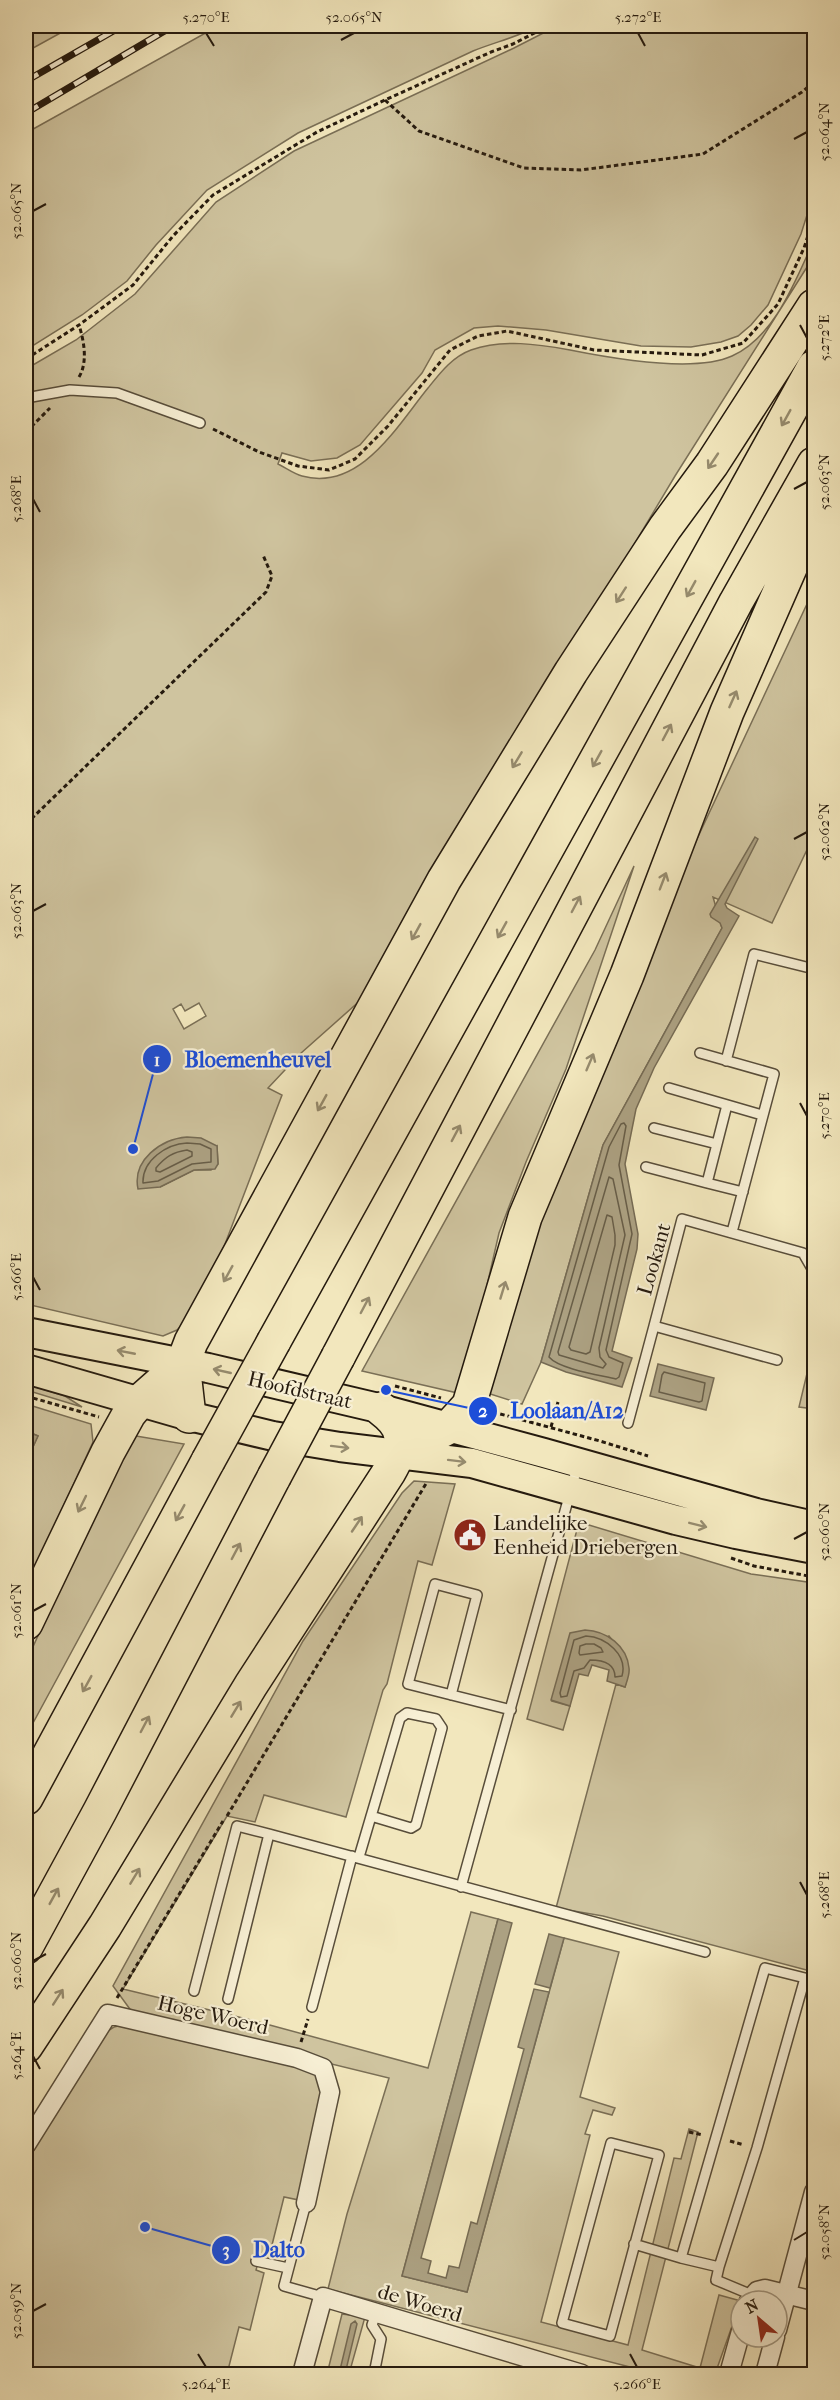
<svg xmlns="http://www.w3.org/2000/svg" width="840" height="2400" font-family="'IM FELL French Canon',serif">
<style>
.green{fill:#cfc49f;stroke:#7a6f56;stroke-width:1.5;fill-rule:evenodd}
.water{fill:#aca182;stroke:#766b54;stroke-width:1.5}
.lines{fill:none;stroke-linecap:round;stroke-linejoin:round}
.shore{stroke:#685e48;stroke-width:1.5}
.service-casing{stroke:#584d3a;stroke-width:12}
.minor-casing{stroke:#584d3a;stroke-width:21}
.primary-casing{stroke:#251a0e;stroke-width:32}
.motorway-casing{stroke:#251a0e;stroke-width:36}
.path{stroke:#251a0e;stroke-width:3;stroke-dasharray:4.5 3;stroke-linecap:butt}
.service{stroke:#f7efd4;stroke-width:9}
.minor{stroke:#f7efd4;stroke-width:18}
.primary{stroke:#f2e7bd;stroke-width:28}
.motorway{stroke:#f2e7bd;stroke-width:33}
.rail-casing{stroke:#251a0e;stroke-width:7}
.rail{stroke:#f7efd4;stroke-width:4.5;stroke-dasharray:14;stroke-linecap:butt}
.motorway-bridge-casing{stroke:#251a0e;stroke-width:36;stroke-linecap:butt}
.motorway-bridge{stroke:#f2e7bd;stroke-width:33}
.oneway{stroke:#968b6e}
.ticks{fill:none;stroke:#251a0e;stroke-width:2}
.labels{text-anchor:middle;dominant-baseline:central;stroke-width:4.5;stroke-linejoin:round;paint-order:stroke}
.street-label{font-size:21px;fill:#251a0e;stroke:#f7efd4}
.poi-label{font-size:21px;fill:#251a0e;stroke:#f7efd4;text-anchor:start}
.leader{fill:none;stroke:#1d4ed8;stroke-width:2}
.callout-dot{fill:#1d4ed8;stroke:#f7efd4;stroke-width:2}
.mark-label{font-size:18px;text-anchor:middle;font-weight:bold;fill:#fff}
.callout-label{font-size:22px;text-anchor:middle;font-weight:bold;fill:#1d4ed8;stroke:#f7efd4;stroke-width:4.5;stroke-linejoin:round;paint-order:stroke}
.neatline{fill:none;stroke:#251a0e;stroke-width:2}
.ticks-label{font-size:15px;text-anchor:middle;fill:#251a0e}
</style>
<rect width="100%" height="100%" fill="#f2e7bd"/>
<filter id="stains"><feTurbulence type="fractalNoise" baseFrequency=".00333" numOctaves="4"/><feColorMatrix values="0 0 0 0 .2 0 0 0 0 .09 0 0 0 0 .02 0 0 0 .5 -.17"/></filter>
<radialGradient id="worn" r=".72"><stop offset=".6" stop-color="#630" stop-opacity="0"/><stop offset="1" stop-color="#630" stop-opacity=".3"/></radialGradient>
<!-- green -->
<path class="green" d="M26,26H73L26,52Z
M218,26H538C518,37 495,42 473,51L298,133L207,190L156,245L127,281L82,315L26,350V133Z
M557,26H814V193L801,234L768,305L751,325L738,336L721,342L691,347L641,346L546,330L498,326L474,328L435,350L422,373L360,445L337,458L311,461L282,453L278,464C286,468 294,474 302,476C360,492 397,426 428,388C440,373 452,357 471,350C504,339 537,344 570,350C610,358 695,373 732,356C775,337 796,279 814,240V256L675,476L363,998L300,1054L268,1088L282,1095L225,1244L202,1297L189,1318L177,1330L163,1336L26,1304V369L76,340L135,294L216,202L294,151L514,48ZM199,1003L206,1016L184,1029L173,1009L181,1004L185,1011ZM217,1146L218,1164L211,1170H194L160,1187Z
M814,589V835L772,923L713,897L722,928L603,1145L541,1362L522,1404L484,1392L516,1270L660,918Z
M634,866L566,1069L526,1162L499,1233L462,1394L362,1371L595,950Z
M814,1344V1409L799,1407Z
M26,1384L65,1396L82,1407L26,1390Z
M26,1404L91,1424L93,1442L26,1587V1462L38,1436L26,1431Z
M130,1435L184,1444L26,1736V1662Z
M414,1481L455,1484L432,1565L418,1561L387,1684L383,1690L346,1817L264,1795L255,1822L227,1816L123,1989L255,2021L428,2068L471,1912L498,1919L402,2276L467,2292L564,1938L619,1952L580,2097L615,2108L612,2115L593,2110L585,2134L590,2135L541,2322L628,2345L674,2158L681,2159L689,2129L698,2132L642,2350L700,2368L719,2295L741,2301L715,2374H657L328,2289L347,2214L389,2078L135,2016L113,1986L303,1641L402,1493Z
M579,1522L751,1574L814,1583V1972L603,1916L556,1908L616,1684L625,1687C632,1660 626,1656 609,1636L552,1701L570,1706L563,1730L527,1719Z
M126,2024L312,2071L318,2077L323,2095L299,2200L284,2197L269,2257L260,2255L256,2270L264,2273L250,2330L239,2327L227,2374H26V2152L106,2032L114,2027Z
M342,2314L365,2317L349,2374H327Z"/>
<!-- water -->
<path class="water" d="M755,837L758,839L725,904L727,908L739,916L654,1068L636,1109L625,1164L638,1234L637,1249L612,1351L632,1358L622,1387L566,1372L541,1362L603,1145L722,928L720,923L711,917L710,914Z
M187,1137L201,1138L217,1146L218,1164L215,1169L194,1170L160,1187L138,1189C132,1160 161,1139 187,1137Z
M658,1364L714,1378L706,1410L650,1396Z
M26,1431L38,1436L26,1462Z
M585,1630C607,1631 627,1646 629,1668C630,1674 627,1681 625,1687L607,1681L609,1670L592,1665L588,1676L579,1674L570,1706L551,1700L570,1633Z
M498,1919L512,1923L421,2258L431,2261L428,2273L446,2278L449,2266L459,2268L471,2222L477,2224L524,2049L518,2047L534,1989L549,1992L467,2292L402,2276Z
M549,1934L564,1938L550,1988L535,1984Z
M355,2321L357,2324L345,2374H339L351,2324Z"/>
<g class="lines">
<!-- shore -->
<path class="shore" d="M624,1123L626,1126L619,1165L632,1234L606,1350L609,1357L623,1363L619,1377L616,1379C599,1375 559,1369 549,1357L609,1147L621,1124Z
M187,1143L200,1144L211,1149V1162L192,1164L158,1181L143,1183C142,1160 167,1144 187,1143Z
M187,1150L192,1152V1156L160,1172L156,1171V1168C165,1157 173,1152 187,1150Z
M609,1177L613,1179L625,1235L599,1348L600,1357L606,1364L603,1368L559,1355L558,1352Z
M607,1215L612,1217L615,1235V1245L590,1352L586,1354L571,1350L569,1347Z
M664,1372L705,1383L702,1401L699,1402L659,1392L662,1375Z
M586,1636C606,1637 628,1655 622,1676L615,1677C615,1663 603,1660 590,1660L584,1668L574,1671L567,1696L561,1697L560,1693L574,1640Z
M586,1644H594L601,1648L603,1652L580,1655L579,1653L580,1646Z"/>
<defs>
<path id="service" d="M26,398L70,390L117,393L200,423
M700,1053L774,1074L732,1232
M726,1061L754,954L814,969
M669,1088L762,1115
M654,1128L717,1144
M646,1167L707,1183L727,1105
M707,1183L743,1192
M777,1360L654,1326L682,1219L803,1253L814,1272
M628,1423L654,1326
M451,1695L477,1595L435,1584L408,1684L511,1710
M359,1857L400,1718L407,1713L436,1719L442,1728L416,1825L411,1828L371,1816
M461,1887L578,1464
M194,1991L237,1826L269,1834
M228,1999L269,1834L705,1952
M312,2007L352,1856
M611,2143L659,2155L610,2336L562,2323Z
M306,2203L284,2286L323,2297
M634,2244L681,2258
M256,2261L288,2268
M719,2267L757,2148L805,1978L765,1968L681,2258L719,2267L716,2280L752,2295
M374,2374L381,2339L372,2325L376,2313"/>
<path id="minor" d="M26,2145L108,2014L297,2058L323,2068L330,2092L306,2203
M749,2301L757,2291L765,2289L814,2301
M777,2330L814,2192
M302,2374L323,2297L582,2374
M729,2374L741,2331
M765,2374L775,2337"/>
<path id="primary" d="M26,1332L208,1368L374,1407L544,1453L756,1513L814,1526
M26,1369L189,1416L273,1436L340,1447L472,1463L676,1520L736,1534L814,1549"/>
<path id="motorway" d="M274,1341L814,367
M338,1357L736,602L814,464
M189,1416L183,1363L191,1342L444,880L571,672L665,528L712,464L814,306
M399,1453L449,1427L469,1405L525,1217L627,975L727,712L791,566L814,521
M26,1623L108,1452L129,1414L139,1402L183,1363
M26,1798L208,1461
M26,1947L100,1811L274,1477
M26,2046L105,1926L251,1685L389,1472C404,1445 409,1430 381,1409"/>
</defs>
<!-- service casing -->
<use href="#service" class="service-casing"/>
<!-- minor casing -->
<use href="#minor" class="minor-casing"/>
<!-- primary casing -->
<use href="#primary" class="primary-casing"/>
<!-- motorway casing -->
<use href="#motorway" class="motorway-casing"/>
<!-- path -->
<path class="path" d="M385,100L419,131L524,168L581,170L703,154L802,92L814,82
M26,359L79,325L133,285L173,236L213,195L317,132L385,100L491,52L513,44L548,26
M79,377C88,362 84,341 79,325
M213,429L259,452L298,466L329,470L355,459L388,426L450,350L478,336L507,331L594,350L702,355L743,343L778,304L804,248L814,217
M26,432L50,408
M26,824L266,592L272,576L263,555
M395,1386L441,1398
M26,1396L99,1417
M493,1412L600,1441L648,1456
M551,1427L558,1402
M731,1558L754,1566L814,1577
M227,1816L427,1482
M117,1998L223,1821
M301,2042L308,2019
M689,2132L703,2135
M730,2141L744,2145"/>
<!-- service -->
<use href="#service" class="service"/>
<!-- minor -->
<use href="#minor" class="minor"/>
<!-- primary -->
<use href="#primary" class="primary"/>
<!-- motorway -->
<use href="#motorway" class="motorway"/>
<defs>
<path id="rail" d="M26,81L122,26
M26,113L173,26"/>
</defs>
<!-- rail casing -->
<use href="#rail" class="rail-casing"/>
<!-- rail -->
<use href="#rail" class="rail"/>
<defs>
<path id="motorway-bridge" d="M208,1461L274,1341
M274,1477L338,1357"/>
</defs>
<!-- motorway-bridge casing -->
<use href="#motorway-bridge" class="motorway-bridge-casing"/>
<!-- motorway-bridge -->
<use href="#motorway-bridge" class="motorway-bridge"/>
</g>
<!-- one-way arrows -->
<defs><path id="oneway-shaft" d="M-6 0H5M1.5-3L5.5 0L1.5 3" fill="none" stroke-width="1.6" stroke-linecap="round" stroke-linejoin="round" transform="scale(1.5)"/></defs>
<g class="oneway">
<use href="#oneway-shaft" transform="translate(786 418) rotate(119)"/>
<use href="#oneway-shaft" transform="translate(713 461) rotate(124)"/>
<use href="#oneway-shaft" transform="translate(691 589) rotate(119)"/>
<use href="#oneway-shaft" transform="translate(621 595) rotate(123)"/>
<use href="#oneway-shaft" transform="translate(733 699) rotate(-66)"/>
<use href="#oneway-shaft" transform="translate(667 732) rotate(-62)"/>
<use href="#oneway-shaft" transform="translate(597 759) rotate(119)"/>
<use href="#oneway-shaft" transform="translate(517 760) rotate(121)"/>
<use href="#oneway-shaft" transform="translate(663 881) rotate(-69)"/>
<use href="#oneway-shaft" transform="translate(576 904) rotate(-62)"/>
<use href="#oneway-shaft" transform="translate(502 930) rotate(119)"/>
<use href="#oneway-shaft" transform="translate(416 932) rotate(119)"/>
<use href="#oneway-shaft" transform="translate(590 1062) rotate(-67)"/>
<use href="#oneway-shaft" transform="translate(322 1103) rotate(119)"/>
<use href="#oneway-shaft" transform="translate(456 1133) rotate(-62)"/>
<use href="#oneway-shaft" transform="translate(228 1274) rotate(119)"/>
<use href="#oneway-shaft" transform="translate(503 1290) rotate(-73)"/>
<use href="#oneway-shaft" transform="translate(365 1305) rotate(-62)"/>
<use href="#oneway-shaft" transform="translate(126 1352) rotate(-169)"/>
<use href="#oneway-shaft" transform="translate(222 1371) rotate(-167)"/>
<use href="#oneway-shaft" transform="translate(340 1447) rotate(7)"/>
<use href="#oneway-shaft" transform="translate(457 1461) rotate(7)"/>
<use href="#oneway-shaft" transform="translate(82 1504) rotate(116)"/>
<use href="#oneway-shaft" transform="translate(180 1513) rotate(119)"/>
<use href="#oneway-shaft" transform="translate(357 1524) rotate(-56)"/>
<use href="#oneway-shaft" transform="translate(698 1525) rotate(14)"/>
<use href="#oneway-shaft" transform="translate(236 1551) rotate(-62)"/>
<use href="#oneway-shaft" transform="translate(87 1684) rotate(119)"/>
<use href="#oneway-shaft" transform="translate(236 1709) rotate(-59)"/>
<use href="#oneway-shaft" transform="translate(145 1724) rotate(-62)"/>
<use href="#oneway-shaft" transform="translate(135 1876) rotate(-59)"/>
<use href="#oneway-shaft" transform="translate(54 1896) rotate(-61)"/>
<use href="#oneway-shaft" transform="translate(58 1997) rotate(-57)"/>
</g>
<!-- ticks -->
<path class="ticks" d="M206,33L214,46M638,33L645,46M341,40L354,33M794,139L807,132M33,211L46,204M800,325L807,338M794,489L807,482M33,499L40,512M794,839L807,832M33,911L46,904M800,1103L807,1116M33,1277L40,1290M794,1539L807,1532M33,1611L46,1604M800,1882L807,1895M33,1961L46,1954M33,2056L40,2069M794,2240L807,2232M33,2311L46,2304M198,2354L206,2367M630,2354L637,2367"/>
<!-- icons -->
<defs>
<symbol id="civic-disc" viewBox="-11 -11 22 22"><circle r="9.5" fill="#8f2418" stroke="#f7efd4"/><path d="M-.6-6.5H3V-4.5H.6V-3L4-1V1h2V6H-6V1h2V-1L-.6-3ZM-1.2 2.5V6h2.4V2.5Z" fill="#fff"/></symbol>
</defs>
<g fill-rule="evenodd">
<use href="#civic-disc" x="451" y="1516" width="38" height="38"/>
</g>
<g class="labels">
<!-- street labels -->
<g class="street-label">
<text transform="translate(654 1259) rotate(-74)">Lookant</text>
<text transform="translate(300 1390) rotate(13)">Hoofdstraat</text>
<text transform="translate(213 2015) rotate(13)">Hoge Woerd</text>
<text transform="translate(420 2303) rotate(17)">de Woerd</text>
</g>
<!-- poi labels -->
<g class="poi-label">
<text x="493" y="1523">Landelijke<tspan x="493" dy="24">Eenheid Driebergen</tspan></text>
</g>
</g>
<!-- callouts -->
<path class="leader" d="M133 1149L157 1059M386 1390L483 1411M145 2227L226 2250"/>
<g class="callout-dot">
<circle cx="133" cy="1149" r="6"/>
<circle cx="386" cy="1390" r="6"/>
<circle cx="145" cy="2227" r="6"/>
<circle cx="157" cy="1059" r="15"/>
<circle cx="483" cy="1411" r="15"/>
<circle cx="226" cy="2250" r="15"/>
</g>
<g class="mark-label">
<text x="157" y="1066">1</text>
<text x="483" y="1417">2</text>
<text x="226" y="2256">3</text>
</g>
<g class="callout-label">
<text x="258" y="1067">Bloemenheuvel</text>
<text x="567" y="1418">Loolaan/A12</text>
<text x="279" y="2257">Dalto</text>
</g>
<!-- margin -->
<rect width="840" height="2400" fill="none" stroke="#f2e7bd" stroke-width="66"/>
<!-- north arrow -->
<g transform="translate(759 2319) rotate(331)"><circle r="28" fill="#f7efd4" stroke="#a39a85" stroke-width="1.5"/>
<path d="M0-4.5L10 22L0 15L-10 22Z" fill="#8f2418"/>
<text y="-9" font-size="16" font-weight="bold" text-anchor="middle" fill="#251a0e">N</text>
</g>
<rect x="33" y="33" width="774" height="2334" class="neatline"/>
<g class="ticks-label">
<text x="206" y="22">5.270°E</text>
<text x="354" y="22">52.065°N</text>
<text x="638" y="22">5.272°E</text>
<text transform="translate(824 132) rotate(-90)" y="5">52.064°N</text>
<text transform="translate(16 211) rotate(-90)" y="5">52.065°N</text>
<text transform="translate(824 338) rotate(-90)" y="5">5.272°E</text>
<text transform="translate(824 482) rotate(-90)" y="5">52.063°N</text>
<text transform="translate(16 499) rotate(-90)" y="5">5.268°E</text>
<text transform="translate(824 832) rotate(-90)" y="5">52.062°N</text>
<text transform="translate(16 911) rotate(-90)" y="5">52.063°N</text>
<text transform="translate(824 1116) rotate(-90)" y="5">5.270°E</text>
<text transform="translate(16 1277) rotate(-90)" y="5">5.266°E</text>
<text transform="translate(824 1532) rotate(-90)" y="5">52.060°N</text>
<text transform="translate(16 1611) rotate(-90)" y="5">52.061°N</text>
<text transform="translate(824 1895) rotate(-90)" y="5">5.268°E</text>
<text transform="translate(16 1961) rotate(-90)" y="5">52.060°N</text>
<text transform="translate(16 2056) rotate(-90)" y="5">5.264°E</text>
<text transform="translate(824 2232) rotate(-90)" y="5">52.058°N</text>
<text transform="translate(16 2311) rotate(-90)" y="5">52.059°N</text>
<text x="206" y="2389">5.264°E</text>
<text x="637" y="2389">5.266°E</text>
</g>
<rect width="100%" height="100%" filter="url(#stains)"/>
<rect width="100%" height="100%" fill="url(#worn)"/>
</svg>
